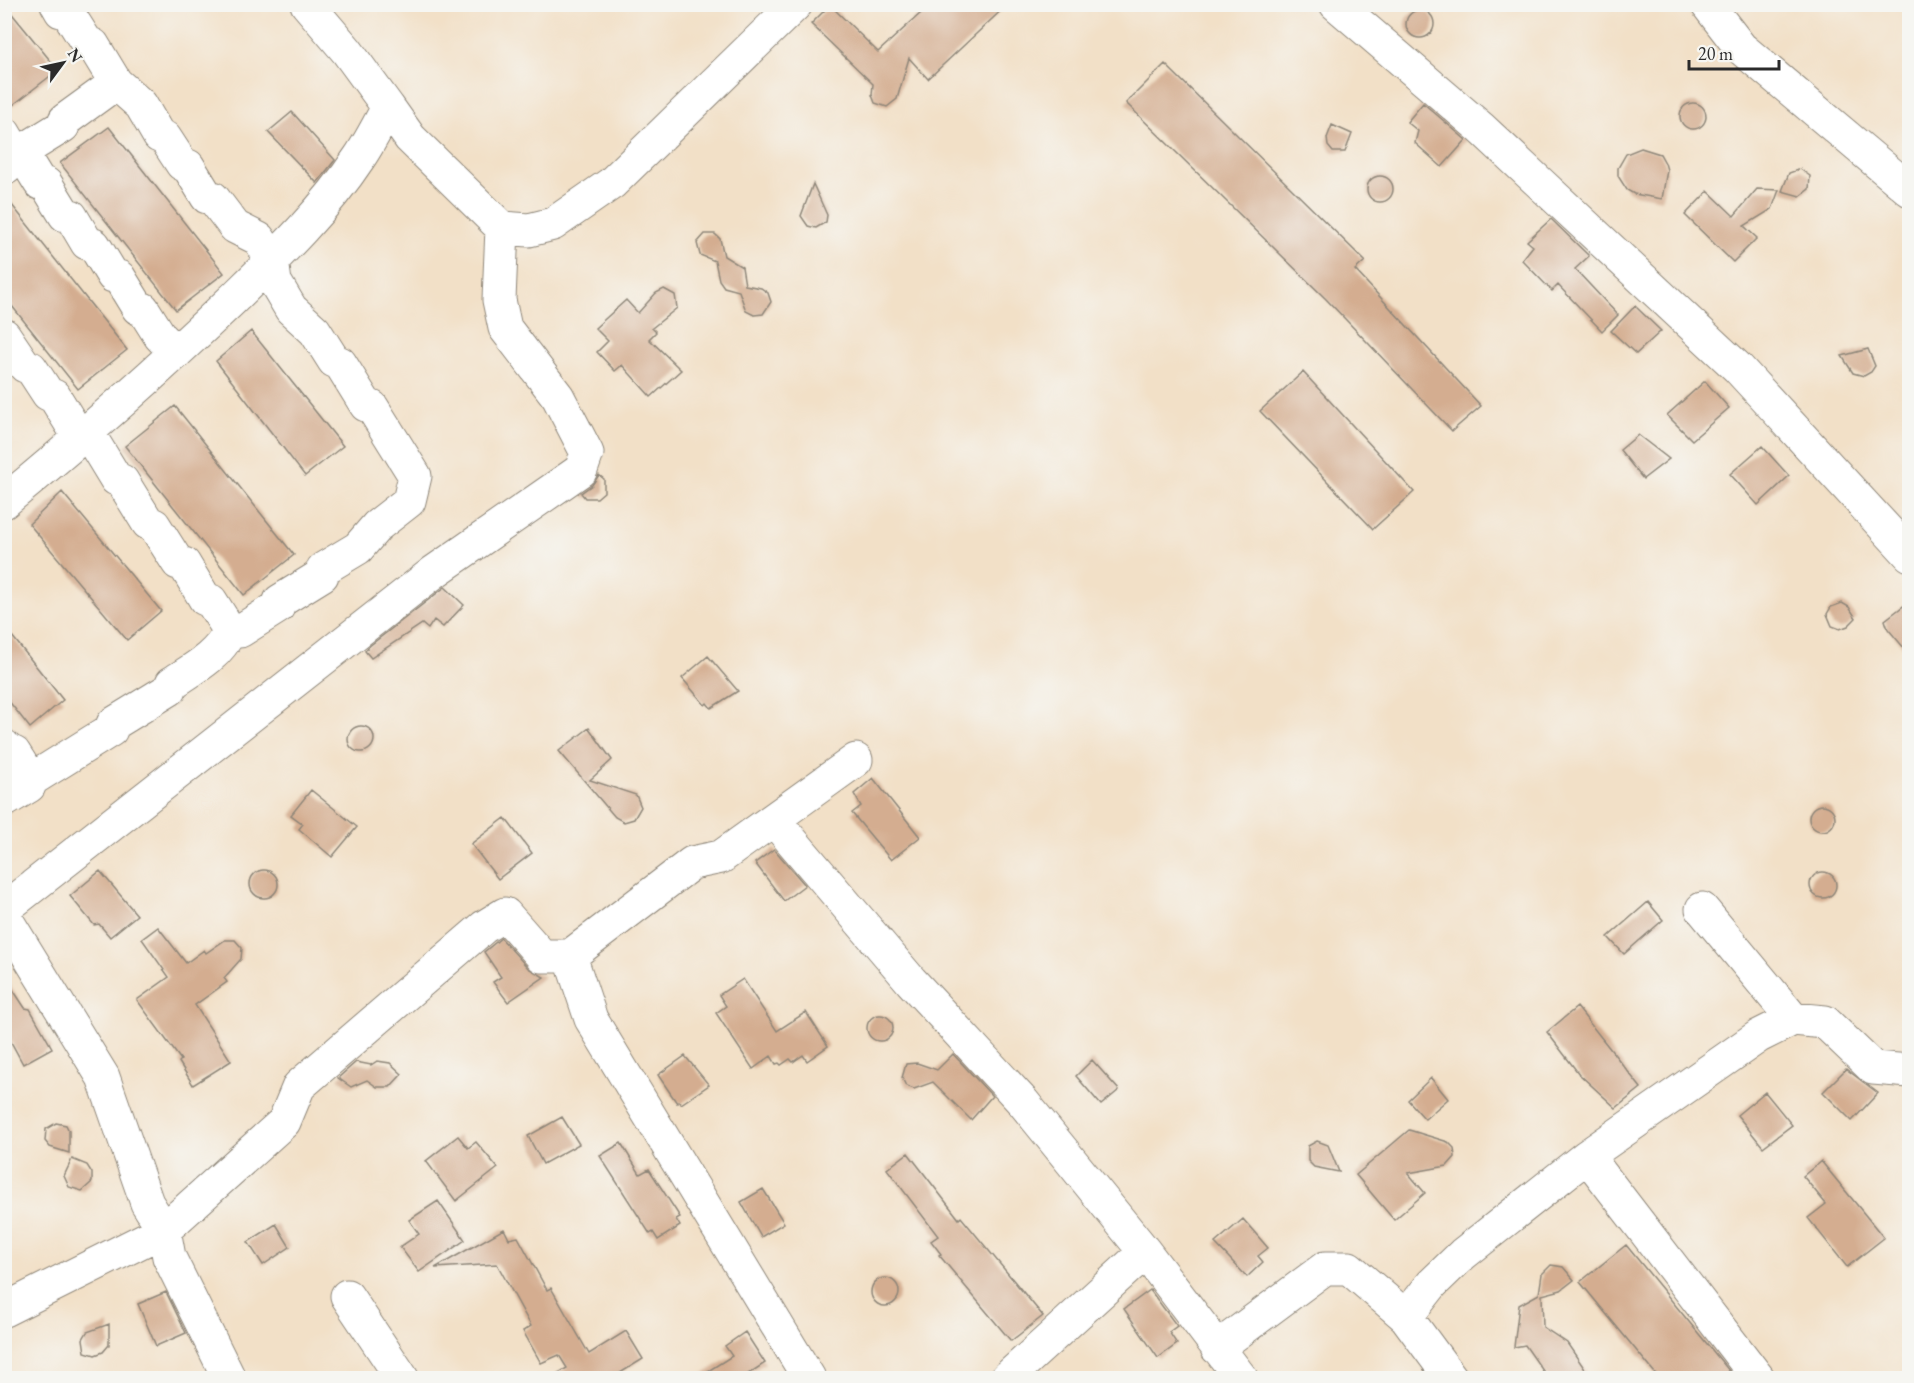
<svg xmlns="http://www.w3.org/2000/svg" width="1914" height="1383" font-family="'EB Garamond',serif">
<style>
.building{fill:#d4ad90}
.lines{fill:none;stroke-linecap:round;stroke-linejoin:round}
.street-casing{stroke:#8e8679;stroke-width:35}
.street{stroke:#fff;stroke-width:33}
</style>
<rect width="100%" height="100%" fill="#f6f6f2"/>
<filter id="ink" filterUnits="userSpaceOnUse"><feTurbulence type="fractalNoise" baseFrequency=".0167" numOctaves="2"/><feDisplacementMap in="SourceGraphic" scale="12" xChannelSelector="R" yChannelSelector="G"/><feConvolveMatrix kernelMatrix="1 2 1 2 8 2 1 2 1" color-interpolation-filters="sRGB"/></filter>
<filter id="wash" filterUnits="userSpaceOnUse"><feTurbulence type="fractalNoise" baseFrequency=".008" numOctaves="4" result="noise"/><feDisplacementMap in="SourceGraphic" scale="24" xChannelSelector="R" yChannelSelector="G"/><feGaussianBlur stdDeviation="1.35" result="paint"/><feColorMatrix in="noise" values="0 0 0 0 0 0 0 0 0 0 0 0 0 0 0 0 0 1.4 0 .05"/><feComposite in="paint" operator="in"/></filter>
<g filter="url(#wash)">
<rect width="100%" height="100%" fill="#f2e0c7"/>
<g id="blocks">
<!-- building -->
<path class="building" d="M4,4L58,70L4,112Z
M931,4H1008L928,79L909,58L897,99L887,107L875,103L872,95L873,84L811,24L830,5L878,52Z
M1406 24a14 14 0 1 1 28 0a14 14 0 1 1-28 0Z
M1165,64L1365,261L1355,270L1481,406L1452,431L1326,299L1126,103Z
M1680 116a13 13 0 1 1 26 0a13 13 0 1 1-26 0Z
M1423,103L1466,140L1442,167L1415,143L1418,131L1407,122Z
M292,112L335,160L317,183L268,132Z
M1332,125L1352,134L1345,152H1333L1328,146L1327,138Z
M109,127L224,273L176,310L60,163Z
M1641,148L1660,154L1665,163L1667,170L1662,199L1634,194L1627,190L1618,176V168L1626,154Z
M1800,169L1810,176L1809,189L1800,196L1782,191L1789,173Z
M1367 189a13 13 0 1 1 26 0a13 13 0 1 1-26 0Z
M813,184L827,215L826,222L816,228L808,226L801,216Z
M1757,189L1779,190L1772,209L1744,226L1757,238L1733,262L1685,215L1708,191L1734,216Z
M4,195L127,350L78,389L4,296Z
M1551,219L1589,256L1575,269L1618,315L1602,331L1558,285L1552,291L1522,260L1533,246L1527,241Z
M705,234H715L720,239L724,256L742,267L745,285L761,288L768,293L771,302L763,314L754,315L746,311L739,291L724,287L719,280L715,261L700,255L697,243Z
M664,289L675,295L677,308L652,328L656,332L649,339L681,370L651,397L622,365L615,371L597,352L608,341L595,328L626,300L638,313L656,293Z
M1635,306L1661,331L1636,354L1611,331Z
M251,331L343,446L305,476L216,361Z
M1868,349L1875,366L1871,372L1864,376L1853,373L1842,356Z
M1303,372L1414,492L1373,529L1260,411Z
M1705,381L1729,408L1692,440L1667,415Z
M175,406L294,555L244,595L125,446Z
M1638,435L1669,459L1643,479L1620,450Z
M1762,446L1789,476L1758,505L1730,474Z
M599,475L604,479V492L597,498H585L581,493L592,485Z
M62,492L161,611L127,640L29,524Z
M445,587L464,605L443,627L434,620L428,629L422,624L371,658L365,651L368,647Z
M1910,601V655L1888,629L1885,620Z
M1842,603L1849,607L1856,618L1848,626L1840,629L1832,626L1827,614L1831,607Z
M4,626L63,700L30,728L4,695Z
M708,656L738,691L711,708L707,703L705,705L682,678Z
M348 739a13 13 0 1 1 26 0a13 13 0 1 1-26 0Z
M589,728L612,760L590,780L636,795L641,807L634,819L624,822L615,817L559,751Z
M873,778L920,837L891,860L852,813L861,806L854,794Z
M311,790L357,827L332,857L299,829L303,824L291,815Z
M1809 818a13 13 0 1 1 26 0a13 13 0 1 1-26 0Z
M505,818L532,853L498,879L471,844Z
M774,849L805,885L784,901L755,863Z
M250 884a14 14 0 1 1 28 0a14 14 0 1 1-28 0Z
M100,871L137,915L110,937L99,924L94,925L70,896Z
M1810 885a13 13 0 1 1 26 0a13 13 0 1 1-26 0Z
M1648,902L1663,920L1624,954L1608,937Z
M158,927L186,963L204,950L206,953L225,940H235L242,948L241,959L224,978L227,982L195,1005L231,1061L193,1085L179,1062L181,1060L137,1000L169,977L142,939Z
M501,938L528,968L544,977L508,1002L493,982L501,977L484,952Z
M4,976L25,1008L30,1009L52,1048L23,1064L4,1029Z
M743,979L777,1031L806,1012L828,1046L807,1061L803,1055L793,1062L790,1059L781,1065L779,1063L776,1064L771,1056L753,1069L716,1013L726,1006L719,995Z
M1577,1007L1641,1088L1616,1108L1579,1074L1547,1032Z
M867 1028a13 13 0 1 1 26 0a13 13 0 1 1-26 0Z
M953,1054L992,1096L971,1120L933,1082L914,1089L906,1086L902,1078L906,1064L917,1063L937,1070Z
M685,1056L709,1085L681,1104L679,1101L677,1103L658,1075Z
M1092,1060L1119,1090L1101,1105L1076,1076Z
M377,1061L390,1063L402,1074L390,1087H377L367,1080L351,1087L338,1078L356,1062L371,1065Z
M1846,1069L1878,1093L1852,1121L1823,1092Z
M1431,1078L1448,1099L1425,1119L1408,1100Z
M1765,1092L1792,1125L1763,1147L1737,1115Z
M562,1117L579,1144L543,1164L528,1136Z
M56,1123L66,1125L69,1131V1153L50,1147L45,1141L46,1129Z
M1409,1130L1448,1142L1454,1148L1455,1157L1447,1166L1408,1173L1425,1193L1394,1220L1356,1175Z
M458,1136L468,1148L476,1142L498,1168L456,1201L426,1161Z
M1317,1141L1328,1145L1339,1172L1314,1167L1308,1161V1146Z
M621,1143L640,1174L649,1169L680,1217L676,1219L680,1226L658,1240L653,1232L650,1234L600,1156Z
M908,1153L959,1219L961,1217L1043,1316L1011,1341L939,1255L941,1254L931,1241L938,1236L887,1169Z
M72,1159L87,1165L92,1173V1182L82,1191L69,1187L64,1176Z
M1821,1161L1884,1238L1847,1267L1808,1218L1826,1204L1803,1176Z
M763,1189L784,1223L761,1237L741,1202Z
M438,1201L465,1240L419,1272L400,1247L419,1234L409,1220Z
M1243,1219L1268,1248L1258,1256L1263,1262L1247,1277L1215,1243Z
M276,1224L290,1247L263,1265L248,1242Z
M504,1229L509,1239L518,1237L547,1290L551,1288L589,1354L626,1331L643,1359L612,1378H550L567,1368L559,1355L541,1363L523,1331L531,1326L497,1264L435,1268Z
M1626,1245L1735,1378H1659L1580,1282Z
M1551,1265L1563,1267L1574,1280L1561,1290L1542,1295L1543,1327L1567,1343L1591,1378H1548L1525,1345L1514,1347L1519,1305L1539,1294L1542,1274Z
M871 1292a14 14 0 1 1 28 0a14 14 0 1 1-28 0Z
M1150,1290L1177,1326L1169,1332L1177,1344L1158,1358L1124,1309Z
M166,1292L186,1333L156,1346L138,1304Z
M109,1324V1345L103,1352L95,1355L85,1352L83,1339L87,1332Z
M745,1332L765,1363L742,1378H697L732,1356L725,1346Z"/>
</g>
</g>
<g filter="url(#ink)">
<use href="#blocks" fill-opacity="0" stroke="#8e8679" stroke-width="1.5"/>
<g class="lines">
<defs>
<path id="street" d="M57,4L61,11L68,13L87,43L93,45L116,83L141,105L159,136L165,138L182,164L188,166L207,197L213,198L235,227L259,239L272,260L275,282L291,309L315,331L334,361L340,363L366,405L372,407L415,476L409,501L377,526L358,548L323,569L322,575L280,601L278,607L240,631H230
M1336,4L1481,128L1738,368L1910,555
M1707,4L1741,48L1910,190
M388,107L410,138L502,228L529,230L553,224L612,183L796,4
M4,133L17,155L21,152L40,183L46,184L65,215L71,216L87,243L94,245L113,276L119,277L138,308L143,309L160,336L176,353
M6,168L21,152L63,126L65,120L116,83
M4,335L25,366L31,368L48,394L54,396L75,430L88,433L116,479L122,481L148,523L154,525L178,563L184,564L205,599L211,601L230,631
M4,502C83,437 159,370 232,300C277,256 324,211 359,158C370,142 379,124 388,107L347,51L307,4
M4,746L8,751L14,753L31,780
M4,801L29,786L31,780L111,730L113,724L170,689L172,683C195,668 218,656 230,631
M774,820L911,981L1023,1102L1145,1252L1241,1378
M4,909L434,572L581,470L587,453L558,397L505,328L499,300L502,228
M1702,909L1793,1019
M4,916L103,1077L147,1203L164,1230L169,1257L229,1378
M570,956L692,863L721,857L856,760
M1587,1156L1758,1378
M347,1296L402,1378
M4,1310L164,1230L284,1122L299,1086L484,927L505,914L542,956H570L591,1019L809,1378
M1406,1317L1451,1378
M1217,1348L1325,1268H1349L1406,1317L1432,1284L1463,1254L1587,1156L1759,1036L1793,1019L1825,1022L1873,1068L1910,1071
M1007,1378L1145,1252"/>
</defs>
<!-- street casing -->
<use href="#street" class="street-casing"/>
<!-- street -->
<use href="#street" class="street"/>
</g>
</g>
<!-- margin -->
<rect width="1914" height="1383" fill="none" stroke="#f6f6f2" stroke-width="24"/>
<!-- north arrow -->
<g transform="translate(63 63) rotate(57)" stroke="#f6f6f2" stroke-width="4.5" paint-order="stroke">
<path d="M0-4.5L10 22L0 15L-10 22Z" fill="#2b2b2b"/>
<text y="-9" font-size="16" font-weight="bold" text-anchor="middle" fill="#2b2b2b">N</text>
</g>
<!-- scale -->
<path d="M1689 60v9h90v-9" fill="none" stroke="#2b2b2b" stroke-width="3"/>
<text x="1698" y="60" font-size="18" fill="#2b2b2b" stroke="#f6f6f2" stroke-width="4.5" paint-order="stroke">20 m</text>
</svg>
